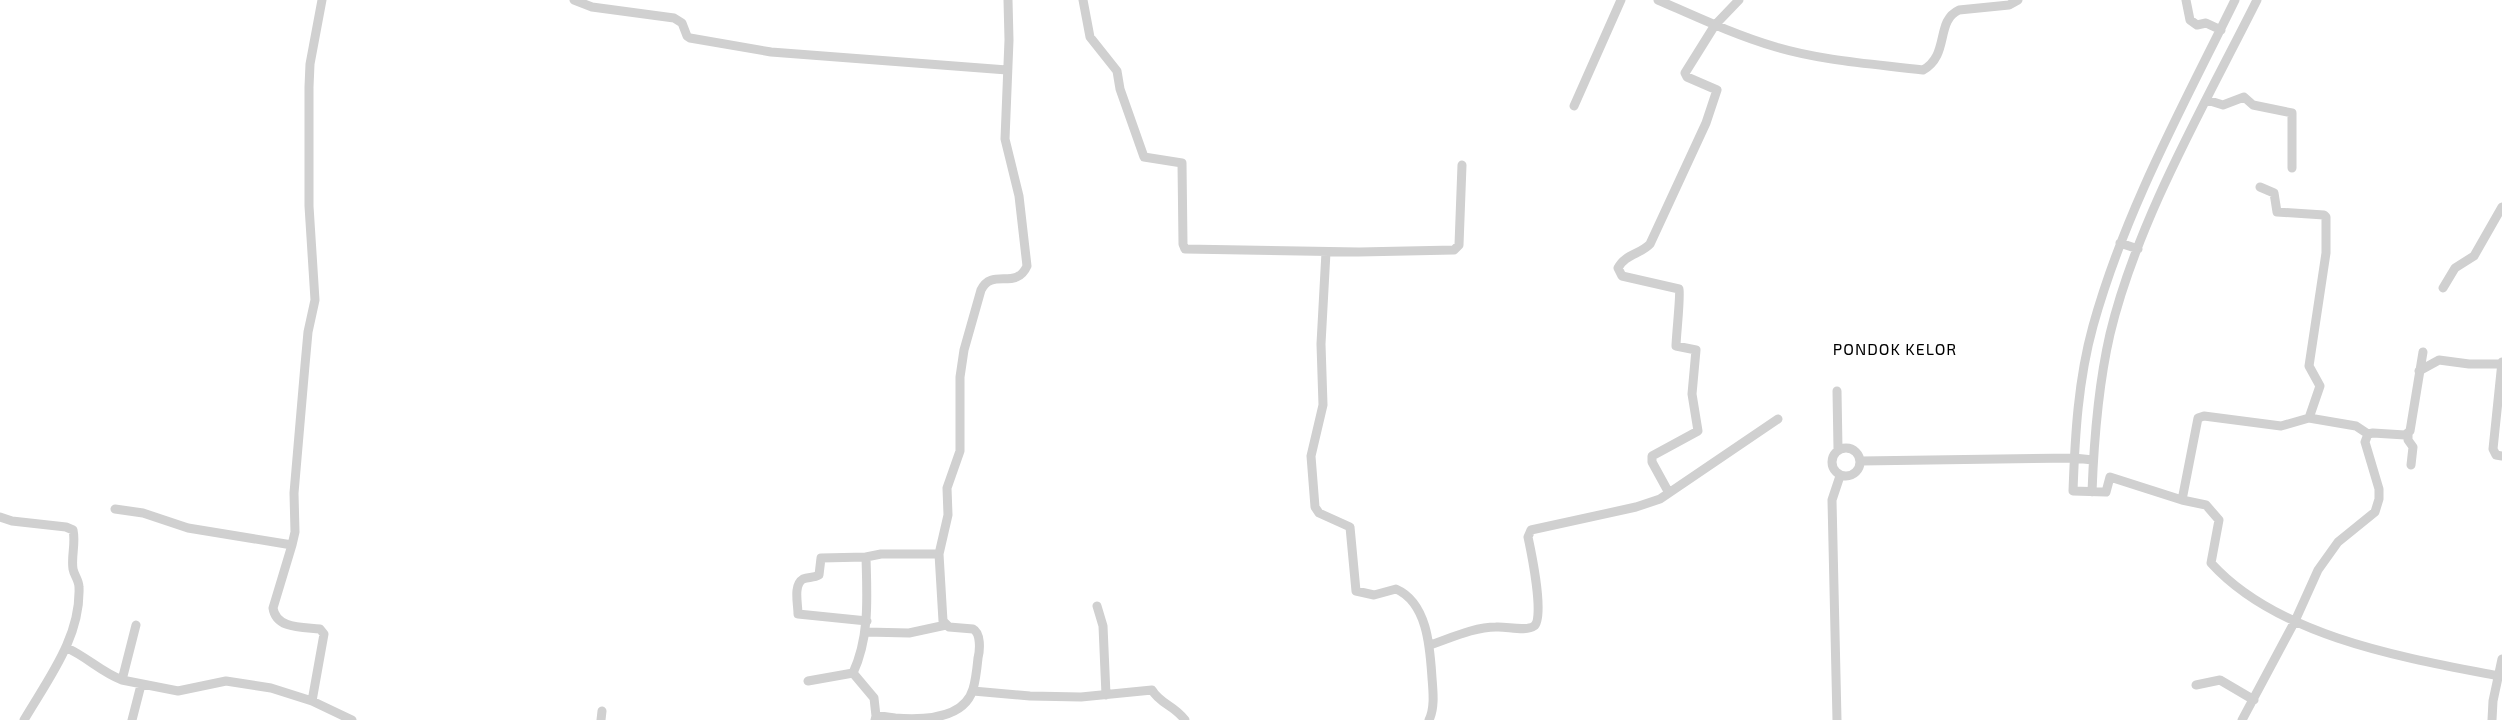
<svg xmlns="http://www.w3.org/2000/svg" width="2502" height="720" font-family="'Exo 2',sans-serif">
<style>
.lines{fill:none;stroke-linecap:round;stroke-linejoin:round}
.minor{stroke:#d0d0d0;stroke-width:9}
.labels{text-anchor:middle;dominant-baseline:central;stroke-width:5;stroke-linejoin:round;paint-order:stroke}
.quarter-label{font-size:16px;letter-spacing:1px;fill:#000;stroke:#fff}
</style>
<rect width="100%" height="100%" fill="#fff"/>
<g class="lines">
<!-- minor -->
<path class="minor" d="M574,0L592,7L674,18L682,23L687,36L690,38L771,52L1007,70
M1083,0L1090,37L1117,71L1120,89L1144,157L1182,163L1183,244L1185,249L1359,252L1454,250L1459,245L1462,165
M1658,0C1697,17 1735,35 1776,47C1823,61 1875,64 1923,70C1950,55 1935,21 1959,10L2009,5L2018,0
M2186,0L2190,20L2197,25L2206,23L2221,30
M2235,0C2183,106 2125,211 2093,326C2078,380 2075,436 2073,491L2106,492L2110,477L2182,500L2206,505L2219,520L2211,563C2278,637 2405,658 2499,676
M2207,100L2223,105L2244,97L2253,105L2292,113V168
M1574,106L1621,0
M2120,243L2138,249
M1326,252L1321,344L1323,405L1311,456L1315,507L1319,513L1350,527L1356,591L1374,595L1396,589C1428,603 1430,649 1432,678C1433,691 1435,708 1429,720
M2443,288L2455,268L2474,256L2502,207
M2502,362L2493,449L2496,455L2502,456
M2419,371L2439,360L2469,364H2501
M1837,391L1838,449
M2309,418L2356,426L2368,434
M2408,434V440L2413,447L2411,465
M1832 462a14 14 0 1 1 28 0a14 14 0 1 1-28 0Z
M1861,461L2074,458L2093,460
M2092,492C2094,438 2098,386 2110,334C2137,221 2205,104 2257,0
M1669,493L1652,462V456L1698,431L1692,394L1696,350L1676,346C1676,337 1681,293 1679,289L1622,276L1618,268C1625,254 1641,254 1650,244L1706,123L1717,90L1687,77L1685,73L1715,25L1739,0
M2182,500L2198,418L2204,416L2281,426L2309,418L2320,386L2309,366L2326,253V217L2324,215L2277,212L2274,193L2260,187
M115,509L143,513L188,528L292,545L295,532L294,493L305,365L308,332L315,300L309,206V87L310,64L322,0
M0,517L12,521L66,527L73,530C76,543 71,556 73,569C74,575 79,580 79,587C81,637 48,679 24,720
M292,545L273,608C276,629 302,627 320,629L324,634L312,701
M866,557L821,558L819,575C814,578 809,577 803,579C793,585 798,604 798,614L867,621
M1097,606L1103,626L1106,695
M136,625L122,680L178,691L226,681L271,688L312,701L352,720
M866,632L909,633L946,625
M1430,645C1451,638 1474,627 1496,627C1506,626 1526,632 1534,626C1545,619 1531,551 1528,537L1531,530L1636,507L1660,499L1778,419
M67,648C87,657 101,672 122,680
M808,681L853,673
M2196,685L2220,680L2254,700
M973,691L1030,696L1081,697L1152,690C1160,704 1174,705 1185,720
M876,716L874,698L853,673C870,636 867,597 866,557L881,554H939
M132,720L141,685
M601,720L602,711
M875,720L876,716C883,716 889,717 895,718C922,720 964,720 973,689C976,679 977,668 978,658C980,650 981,633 973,629L949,627L943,621L939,554L948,515L947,488L960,451V377L964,350L981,290C992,267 1016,291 1027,266L1019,196L1005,139L1009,40L1008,0
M1837,720L1832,500L1840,476
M2242,720L2295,621L2318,570L2338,542L2375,512L2379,499V489L2365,442L2368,434L2373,433L2405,435L2410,431L2423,352
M2492,720L2493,701L2502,659"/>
</g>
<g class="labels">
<!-- quarter labels -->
<g class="quarter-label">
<text x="1895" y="348">PONDOK KELOR</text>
</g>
</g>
</svg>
